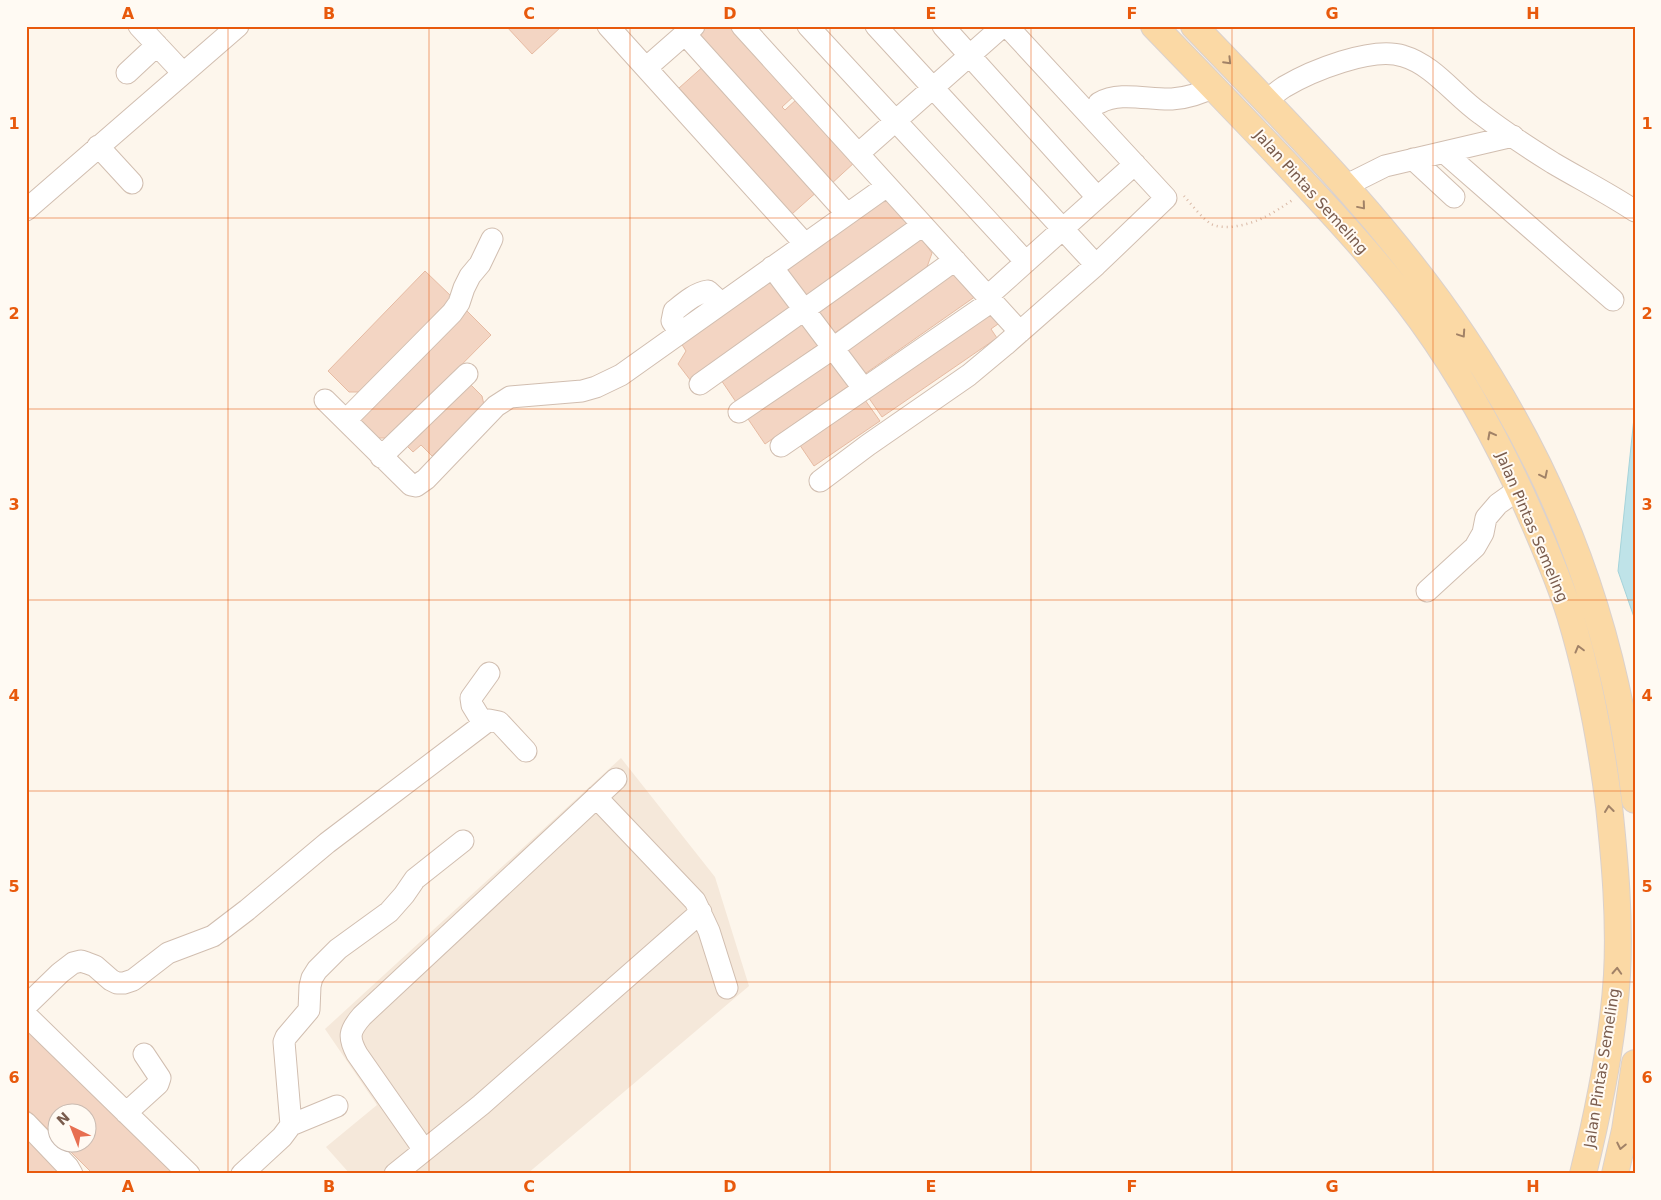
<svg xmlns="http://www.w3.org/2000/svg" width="1661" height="1200" font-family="'DejaVu Sans',sans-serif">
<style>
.residential{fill:#f5e8da}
.water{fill:#bfe3e8;stroke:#a5d3da}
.building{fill:#f3d5c3;stroke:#e6bba3}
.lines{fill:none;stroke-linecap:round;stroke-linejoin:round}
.minor-casing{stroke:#d1beb0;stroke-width:23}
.major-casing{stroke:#dad1cd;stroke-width:28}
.path{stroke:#d9b8a5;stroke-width:2.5;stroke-dasharray:1 4;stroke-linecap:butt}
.minor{stroke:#fff;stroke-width:21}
.major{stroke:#fbd9a5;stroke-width:26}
.oneway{stroke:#a18267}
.grid{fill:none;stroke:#e8590c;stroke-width:1;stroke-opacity:0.55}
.labels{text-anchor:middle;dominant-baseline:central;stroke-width:4;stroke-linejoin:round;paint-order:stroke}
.street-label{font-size:15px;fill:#7a5c4d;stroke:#fffaf3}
.neatline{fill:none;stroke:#e8590c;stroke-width:2}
.grid-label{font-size:16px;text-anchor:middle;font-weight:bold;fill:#e8590c}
</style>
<rect width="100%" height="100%" fill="#fdf6ec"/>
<!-- residential -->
<path class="residential" d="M621,758L715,877L749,986L527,1174H350L326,1147L377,1105L325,1029Z"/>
<!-- water -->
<path class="water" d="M1635,408V620L1618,571Z"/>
<!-- building -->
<path class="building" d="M506,26H562L532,54Z
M699,26H730L794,96L782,107L785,110L797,99L855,162L830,185L691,34Z
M706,64L819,190L792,214L679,88Z
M893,201L909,223L801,300L781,272L879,202Z
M916,231L932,253L927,267L829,337L809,308Z
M425,271L452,297L361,392H349L328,371Z
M946,274H960L976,296L859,378L839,350Z
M774,276L795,306L691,381L678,364L686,351L681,343Z
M986,307L998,324L991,329L997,338L882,417L864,391Z
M465,309L491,335L389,438H377L356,418Z
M802,315L821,343L736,402L717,374Z
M831,356L850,385L765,444L746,416Z
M465,379L482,396L484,405L432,456L421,445L413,452L402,441Z
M860,393L880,421L814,466L795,438Z
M26,1025L177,1174H93L61,1142H88V1112H58V1139L26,1108Z
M26,1133L63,1169L58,1174H26Z"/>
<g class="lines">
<defs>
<path id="minor" d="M139,26L183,73
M608,26L805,244
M742,26L1020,332
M808,26L1026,262
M876,26L1096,265
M943,26L1097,197
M685,34L847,214
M646,68L694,26
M127,73L157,45
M1266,101C1272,96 1278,91 1284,87C1311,71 1372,46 1403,56C1434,65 1455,96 1481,114C1503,131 1529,148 1553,163C1580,179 1608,193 1635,211
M1099,103C1120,91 1148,100 1172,99C1187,98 1200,94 1213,87
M98,146L132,183
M1445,153L1613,300
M858,154L1003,26
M1413,159L1454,197
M1345,186L1385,166L1513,136
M26,210L238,26
M772,267L863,388
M988,296L1135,164
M680,333L672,321L674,311C684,303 695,293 708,291L721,303
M700,384L923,225
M325,400L411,485L416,486L426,479L496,406L510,397L582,391L596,387L621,375L887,186
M739,412L832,349L955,260
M346,420L452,313L459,303L464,288L470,276L480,264L492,239
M781,446L992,301
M381,457L467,374
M820,481L868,445L969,375L1005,345L1096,265L1166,198L1007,26
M1427,591L1475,547L1483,533L1486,518L1498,504L1519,489
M483,723L472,705L471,698L489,673
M596,797L695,901L709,931L727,988
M26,1006L60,973L73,963L81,961L87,963L95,966L111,980L117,983H124L133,980L168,953L213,936L247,910L327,843L489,720L499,722L526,751
M26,1015L189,1174
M126,1113L158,1084L160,1078L144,1054
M26,1123L68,1167L72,1174
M291,1125L337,1106
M424,1150L357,1054C348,1037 349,1031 362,1016L616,779
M242,1174L282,1137L291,1125L284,1042L286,1037L309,1010L310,986L312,978L317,970L338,949L389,912L404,895L415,879L463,841
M395,1174L481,1105L701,912"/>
<path id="major" d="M1154,26C1205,79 1257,132 1307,186C1347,229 1387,273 1421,320C1465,381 1502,449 1532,518C1546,550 1560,582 1570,615C1589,678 1601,742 1609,806C1615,862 1620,919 1617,975C1613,1042 1599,1109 1583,1174
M1194,26C1289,125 1388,223 1464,337C1560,480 1615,628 1635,800
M1615,1174L1625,1130L1635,1063"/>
</defs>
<!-- minor casing -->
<use href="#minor" class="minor-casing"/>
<!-- major casing -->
<use href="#major" class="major-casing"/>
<!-- path -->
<path class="path" d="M1184,196C1192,205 1201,217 1211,224C1217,227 1224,227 1230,227C1257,224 1272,214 1294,199"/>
<!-- minor -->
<use href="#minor" class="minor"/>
<!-- major -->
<use href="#major" class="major"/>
</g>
<!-- one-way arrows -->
<defs><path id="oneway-chevron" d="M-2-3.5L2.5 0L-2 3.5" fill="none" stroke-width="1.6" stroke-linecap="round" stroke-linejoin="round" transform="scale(1.25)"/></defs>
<g class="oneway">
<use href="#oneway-chevron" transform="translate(1228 61) rotate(46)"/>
<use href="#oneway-chevron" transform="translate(1362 206) rotate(50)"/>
<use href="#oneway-chevron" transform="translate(1462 334) rotate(56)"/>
<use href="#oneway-chevron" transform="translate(1491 435) rotate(-118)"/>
<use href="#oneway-chevron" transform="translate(1544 475) rotate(64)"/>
<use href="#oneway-chevron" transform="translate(1579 649) rotate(-105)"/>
<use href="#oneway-chevron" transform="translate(1609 809) rotate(-97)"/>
<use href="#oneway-chevron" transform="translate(1617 971) rotate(-87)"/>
<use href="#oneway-chevron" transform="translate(1621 1146) rotate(102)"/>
</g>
<!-- grid -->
<path class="grid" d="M228,26V1174M429,26V1174M630,26V1174M830,26V1174M1031,26V1174M1232,26V1174M1433,26V1174M26,218H1635M26,409H1635M26,600H1635M26,791H1635M26,982H1635"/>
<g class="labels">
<!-- street labels -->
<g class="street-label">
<text transform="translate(1311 192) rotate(48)">Jalan Pintas Semeling</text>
<text transform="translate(1532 527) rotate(67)">Jalan Pintas Semeling</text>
<text transform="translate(1602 1068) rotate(-81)">Jalan Pintas Semeling</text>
</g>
</g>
<!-- border -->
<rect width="1661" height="1200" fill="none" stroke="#fffaf3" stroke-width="55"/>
<!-- north arrow -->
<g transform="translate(72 1128) rotate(317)"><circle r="24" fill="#fffaf3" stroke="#cabbb1"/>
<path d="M0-4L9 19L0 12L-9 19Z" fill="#e76f51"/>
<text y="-8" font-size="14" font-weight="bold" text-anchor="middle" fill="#7a5c4d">N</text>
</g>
<rect x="28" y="28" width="1606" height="1144" class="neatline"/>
<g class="grid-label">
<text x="128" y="19">A</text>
<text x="329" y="19">B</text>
<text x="529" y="19">C</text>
<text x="730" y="19">D</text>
<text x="931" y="19">E</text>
<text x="1132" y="19">F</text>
<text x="1332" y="19">G</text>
<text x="1533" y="19">H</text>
<text x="14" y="129">1</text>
<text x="1647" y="129">1</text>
<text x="14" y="319">2</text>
<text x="1647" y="319">2</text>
<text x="14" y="510">3</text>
<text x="1647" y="510">3</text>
<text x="14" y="701">4</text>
<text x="1647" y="701">4</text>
<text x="14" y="892">5</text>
<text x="1647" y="892">5</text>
<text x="14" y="1083">6</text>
<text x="1647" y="1083">6</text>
<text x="128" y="1192">A</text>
<text x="329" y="1192">B</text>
<text x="529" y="1192">C</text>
<text x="730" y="1192">D</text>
<text x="931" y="1192">E</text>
<text x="1132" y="1192">F</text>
<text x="1332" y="1192">G</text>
<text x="1533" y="1192">H</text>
</g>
</svg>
